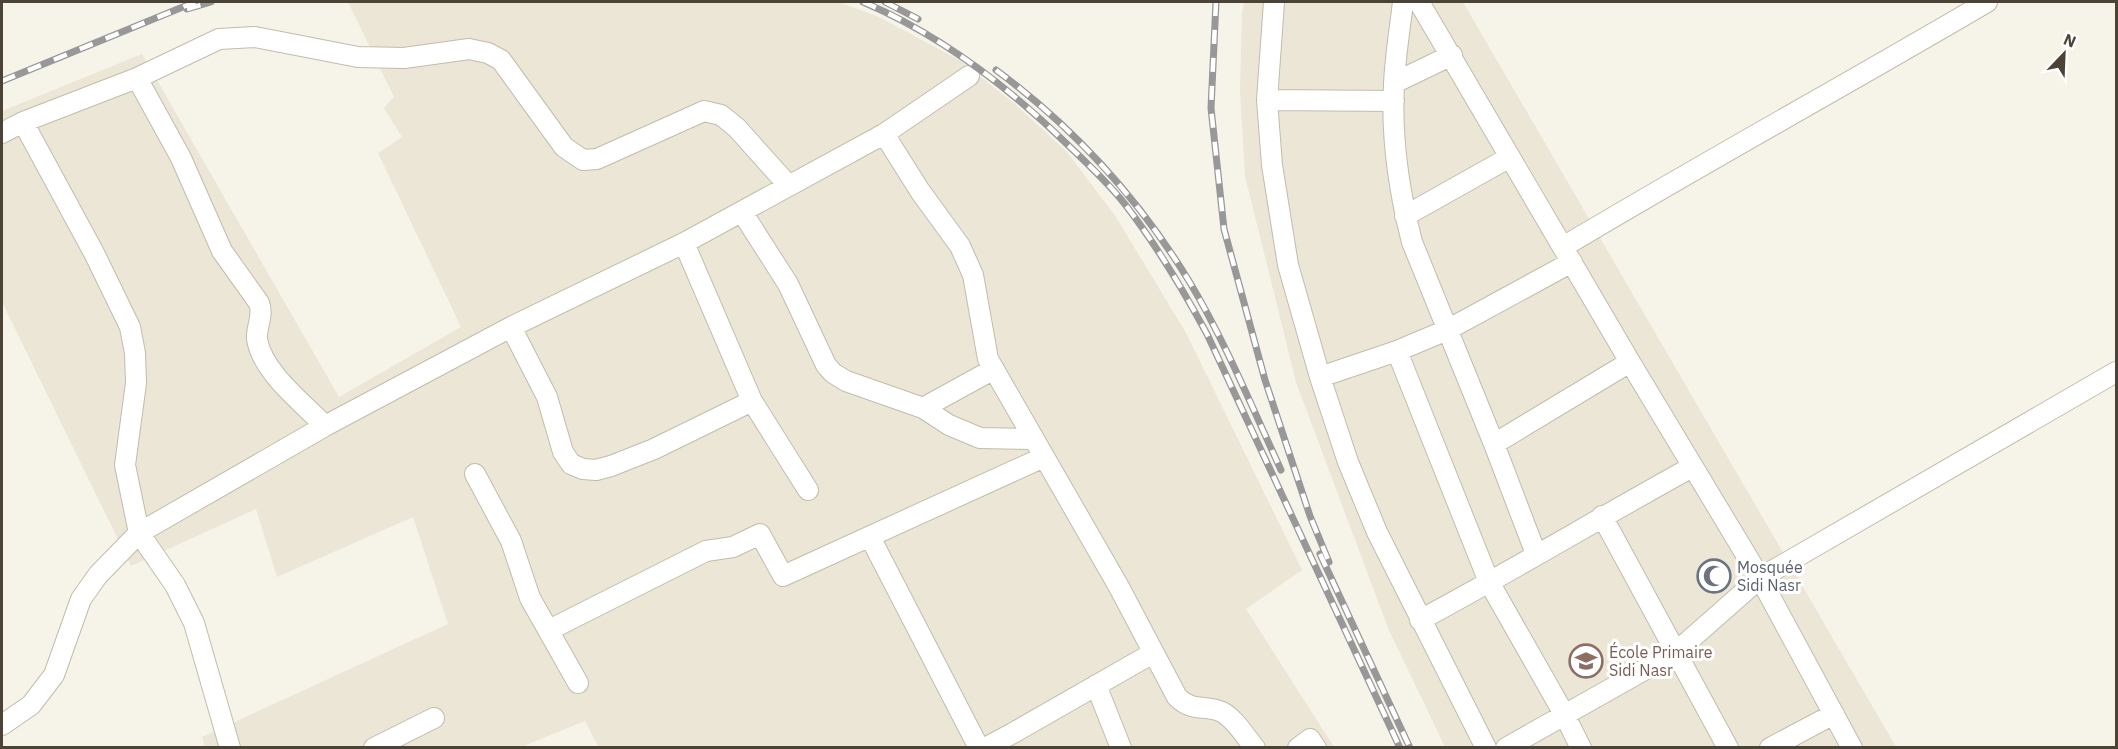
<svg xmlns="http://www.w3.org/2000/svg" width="2118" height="749" font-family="'IBM Plex Sans',sans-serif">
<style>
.residential{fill:#ebe6d6}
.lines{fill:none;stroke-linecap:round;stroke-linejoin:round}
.street-casing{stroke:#c3bcaa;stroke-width:22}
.street{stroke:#fff;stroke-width:20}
.rail-casing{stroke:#989898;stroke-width:7}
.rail{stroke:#fff;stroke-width:4.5;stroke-dasharray:14;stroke-linecap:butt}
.labels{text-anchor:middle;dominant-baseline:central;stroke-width:6;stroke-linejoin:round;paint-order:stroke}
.worship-label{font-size:16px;fill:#5b616d;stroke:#fff;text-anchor:start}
.education-label{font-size:16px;fill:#785e54;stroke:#fff;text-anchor:start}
</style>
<rect width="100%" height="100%" fill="#f6f3e9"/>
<!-- residential -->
<path class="residential" d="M348,2H839L879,17L961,61L1016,105L1066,151L1116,217L1186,333L1302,570L1246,609L1334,747L599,748L585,721L521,747H205L202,737L448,624L413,517L277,577L256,509L131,566L2,302V111L142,54L339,397L461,327L378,153L402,137L384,108L394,97Z
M1244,2H1463L1896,747H1445L1388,628L1296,382L1245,176L1240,90L1242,15Z"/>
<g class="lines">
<defs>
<path id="street" d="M1274,2L1267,100L1272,165L1288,265L1320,377L1348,462L1377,532L1486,748
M1403,2C1400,29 1395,57 1394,85C1391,137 1399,191 1412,242L1494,444L1536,554
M1419,2L1630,362L1760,578L1852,748
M137,78L181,158L222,251L259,303C264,316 256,326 257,339C262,372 303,403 325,426
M1394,83L1452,55
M1267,100L1394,101
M23,122L137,78L219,39L255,37L358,57L404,58L469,49L488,53L501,60L564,147L583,160L597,159L704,111L721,115L737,128L788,185
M2,133L23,122L94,253L130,327L135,353L136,383L125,465L139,533L175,585L194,623L230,748
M884,134L920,191L960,246L973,275L988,359L1119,587L1177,697C1193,713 1205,704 1222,712C1235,719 1245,736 1255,748
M742,212L788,284L826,365L833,373L846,381L923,408L949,425L980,438L1034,439
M1405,216L1510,157
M684,243L752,401L808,490
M1563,247C1703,163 1846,85 1987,2
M511,327L547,397L563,452L571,464L583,469L596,470L611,466L654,449L752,401
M1397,351L1489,582L1564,714L1581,748
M1320,377L1397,351L1447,330L1572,262
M923,408L994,369
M1494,444L1630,362
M475,474L511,541L530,598L578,683
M1602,516L1728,748
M870,537L979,748
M1420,620C1512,571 1601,517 1692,467
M549,630L706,551L733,547L760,534L783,576L1044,457
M1096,685L1121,748
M2,725L31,705L54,675L81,599L98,575L139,533L325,426L511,327L684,243L884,134L969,76
M374,748L434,718
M985,748L1013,733L1153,653
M1298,748L1310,739L1316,748
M1506,748L1676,652L1760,578L2116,372
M1770,748L1834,714"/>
</defs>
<!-- street casing -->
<use href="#street" class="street-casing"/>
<!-- street -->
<use href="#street" class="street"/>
<defs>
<path id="rail" d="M863,2C941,35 1010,88 1070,147C1089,165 1108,183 1124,203C1156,244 1182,288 1207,334L1400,748
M885,2L918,19
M1216,2L1211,108L1224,229L1265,380L1310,516L1329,562
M187,9L211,2
M996,70C1073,127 1139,199 1189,281C1225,341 1252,407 1281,470
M2,81L195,2
M1320,554L1410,748"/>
</defs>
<!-- rail casing -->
<use href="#rail" class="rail-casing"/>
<!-- rail -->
<use href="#rail" class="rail"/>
</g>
<!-- icons -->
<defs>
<symbol id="mosque-ring" viewBox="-11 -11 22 22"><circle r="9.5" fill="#fff" stroke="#6b7280" stroke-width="1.5"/><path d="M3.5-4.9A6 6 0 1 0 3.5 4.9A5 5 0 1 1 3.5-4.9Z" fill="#6b7280"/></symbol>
<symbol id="school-ring" viewBox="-11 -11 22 22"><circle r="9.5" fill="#fff" stroke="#8d6e63" stroke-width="1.5"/><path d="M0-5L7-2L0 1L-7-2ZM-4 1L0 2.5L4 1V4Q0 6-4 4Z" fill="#8d6e63"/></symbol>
</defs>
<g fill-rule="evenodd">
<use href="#mosque-ring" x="1695" y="557" width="38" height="38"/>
<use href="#school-ring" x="1567" y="642" width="38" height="38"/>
</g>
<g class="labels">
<!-- worship labels -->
<g class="worship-label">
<text x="1737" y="567">Mosquée<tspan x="1737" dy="18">Sidi Nasr</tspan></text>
</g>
<!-- education labels -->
<g class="education-label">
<text x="1609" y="652">École Primaire<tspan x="1609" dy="18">Sidi Nasr</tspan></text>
</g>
</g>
<!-- border -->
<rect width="2118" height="749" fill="none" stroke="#4b4436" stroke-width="6"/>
<!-- north arrow -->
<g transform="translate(2064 54) rotate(23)" stroke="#ffffff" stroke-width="4.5" paint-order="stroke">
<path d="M0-4.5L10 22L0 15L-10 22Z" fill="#4b4436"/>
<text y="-9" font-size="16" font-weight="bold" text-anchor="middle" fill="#4b4436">N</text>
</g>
</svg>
